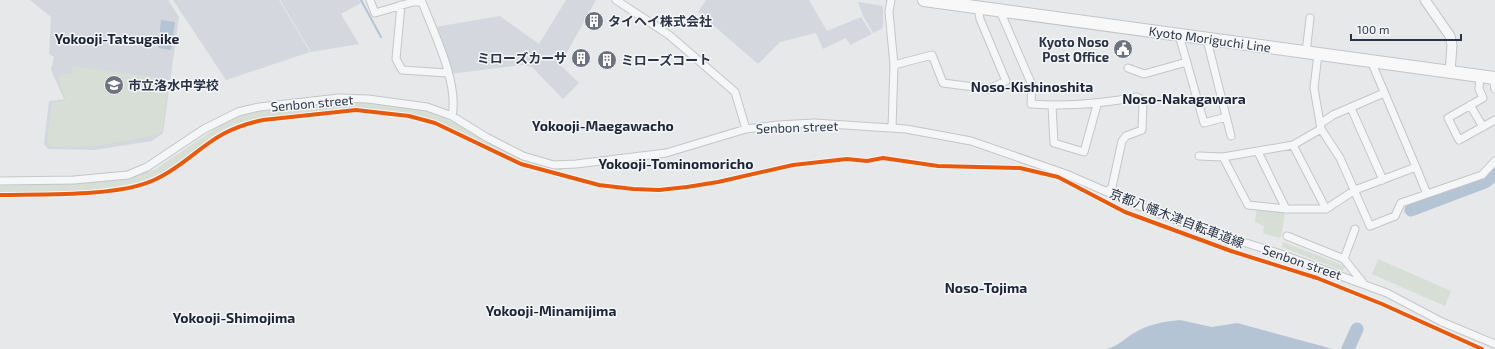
<svg xmlns="http://www.w3.org/2000/svg" width="1495" height="349" font-family="'Exo 2','Noto Sans JP',sans-serif">
<style>
.built{fill:#d4d7dd}
.green{fill:#d6ded6}
.water{fill:#b4c4d5}
.lines{fill:none;stroke-linecap:round;stroke-linejoin:round}
.stream{stroke:#b4c4d5;stroke-width:2}
.river{stroke:#b4c4d5;stroke-width:13}
.minor-casing{stroke:#c4c6c8;stroke-width:9}
.tertiary-casing{stroke:#c4c6c8;stroke-width:11}
.primary-casing{stroke:#c2c5c8;stroke-width:14}
.minor{stroke:#f5f6f7;stroke-width:7}
.tertiary{stroke:#f5f6f7;stroke-width:9}
.primary{stroke:#f8f8f8;stroke-width:12}
.cycleway-casing{stroke:#f4f6f9;stroke-width:6}
.cycleway{stroke:#e8590c;stroke-width:4}
.labels{text-anchor:middle;dominant-baseline:central;stroke-width:3;stroke-linejoin:round;paint-order:stroke}
.poi-label{font-size:13px;font-weight:bold;fill:#2b3445;stroke:#f4f6f9;text-anchor:start}
.street-label{font-size:13px;fill:#2b3445;stroke:#f4f6f9}
.neighbourhood-label{font-size:14px;font-weight:bold;fill:#1d2536;stroke:#f4f6f9}
</style>
<rect width="100%" height="100%" fill="#e6e8ea"/>
<!-- built -->
<path class="built" d="M30,0H168L179,17L163,133L152,141L94,150L48,149L44,144L49,101L64,99L51,70L54,57L49,54L51,17Z
M173,0H279L310,52L226,80Z
M280,0H359L361,3L341,14L359,44L311,52Z
M566,0H596L560,65L579,83L563,99L532,67L523,65L449,74L435,27L500,16L539,44Z
M706,0H809L827,31L861,17L872,34L850,45L846,38L823,49L816,33L780,42L758,64L698,12Z
M858,2L883,6V28L873,33L863,16Z"/>
<!-- green -->
<path class="green" d="M73,66L154,77L153,86L168,87L162,131L157,135L97,146L52,147L47,141L52,102L66,100L57,77L63,74H71Z
M349,102H378L429,110L522,157L565,168C540,184 461,131 434,121C408,111 379,109 351,108C337,108 322,111 309,113C278,116 244,116 218,133C195,148 173,170 147,179C106,194 45,191 0,193V186L121,180L156,169L225,122L251,112Z
M1257,208L1285,212L1281,237L1279,238L1263,233L1264,226L1255,222Z
M1283,242L1345,266L1343,271L1282,247Z
M1378,259L1451,291L1445,306L1372,274Z"/>
<!-- water -->
<path class="water" d="M161,20L175,22L171,50L158,48Z
M1180,320L1212,327L1237,323L1333,349H1106C1117,347 1124,339 1134,333C1148,324 1163,322 1180,320Z"/>
<g class="lines">
<!-- stream -->
<path class="stream" d="M361,0L381,37"/>
<!-- river -->
<path class="river" d="M1411,210L1485,182L1495,174
M1348,349L1357,329"/>
<defs>
<path id="minor" d="M370,0L375,13L413,2H422C434,33 459,83 452,116
M616,0L669,35L735,92L746,129
M891,0L889,12L894,65L892,128
M401,5L396,59L402,70L447,73
M1000,11L1032,85L1031,104C1068,107 1100,104 1137,97L1143,101L1142,130L1126,136L1122,141L1112,187L1108,191
M1179,35L1204,123L1226,117
M1207,40L1231,136
M1306,53L1310,18
M1318,54L1314,88L1321,129L1340,158L1370,226L1395,216L1401,203L1482,175L1495,161
M894,65L932,55L943,83L989,89L1006,81L980,19L978,7
M1128,68L1144,74L1187,62
M1480,77L1479,89L1483,98L1448,118L1459,140L1495,120
M1493,78L1495,89
M1470,105L1483,127
M1052,106L1054,143L1084,152L1097,105
M1351,108L1383,180
M1320,124L1333,115L1384,93
M1321,129L1293,145L1223,157L1248,205L1286,209H1326L1355,190L1416,167L1371,61
M1293,145L1326,209
M1258,152L1286,209
M1199,156L1223,157
M1416,167L1427,194
M0,181L74,180L128,175L147,167L204,129L238,112L259,107L339,98L368,99L427,107L452,116L486,137L523,156L554,165L576,164L666,153L746,129L778,125L814,123L906,129L971,141L1066,174L1144,208L1189,225L1278,253L1387,293L1442,322L1495,344
M1287,236L1344,259L1364,284
M1344,259L1355,229"/>
<path id="tertiary" d="M1425,0L1450,36L1452,45L1450,72"/>
<path id="primary" d="M924,0L1495,78"/>
</defs>
<!-- minor casing -->
<use href="#minor" class="minor-casing"/>
<!-- tertiary casing -->
<use href="#tertiary" class="tertiary-casing"/>
<!-- primary casing -->
<use href="#primary" class="primary-casing"/>
<!-- minor -->
<use href="#minor" class="minor"/>
<!-- tertiary -->
<use href="#tertiary" class="tertiary"/>
<!-- primary -->
<use href="#primary" class="primary"/>
<defs>
<path id="cycleway" d="M0,195C42,194 118,197 154,180C180,169 199,147 223,134C236,127 249,123 263,120L356,110L409,116L435,123L521,164L599,185L633,189L659,190L687,187L718,182L793,165L847,159L867,161L883,158L938,166L1020,168L1058,177L1125,212L1231,251L1317,278L1382,304L1482,349"/>
</defs>
<!-- cycleway casing -->
<use href="#cycleway" class="cycleway-casing"/>
<!-- cycleway -->
<use href="#cycleway" class="cycleway"/>
</g>
<!-- icons -->
<defs>
<symbol id="building-disc" viewBox="-11 -11 22 22"><circle r="9.5" fill="#6c737f" stroke="#f4f6f9"/><path d="M-4-6H4V6H1V3H-1V6H-4ZM-2.5-4.3h1.7v1.8h-1.7ZM.8-4.3h1.7v1.8H.8ZM-2.5-1h1.7V.8h-1.7ZM.8-1h1.7V.8H.8Z" fill="#fff"/></symbol>
<symbol id="civic-disc" viewBox="-11 -11 22 22"><circle r="9.5" fill="#6c737f" stroke="#f4f6f9"/><path d="M-.6-6.5H3V-4.5H.6V-3L4-1V1h2V6H-6V1h2V-1L-.6-3ZM-1.2 2.5V6h2.4V2.5Z" fill="#fff"/></symbol>
<symbol id="school-disc" viewBox="-11 -11 22 22"><circle r="9.5" fill="#6c737f" stroke="#f4f6f9"/><path d="M0-5L7-2L0 1L-7-2ZM-4 1L0 2.5L4 1V4Q0 6-4 4Z" fill="#fff"/></symbol>
</defs>
<g fill-rule="evenodd">
<use href="#building-disc" x="583" y="10" width="22" height="22"/>
<use href="#civic-disc" x="1112" y="38" width="22" height="22"/>
<use href="#building-disc" x="570" y="47" width="22" height="22"/>
<use href="#building-disc" x="596" y="49" width="22" height="22"/>
<use href="#school-disc" x="103" y="74" width="22" height="22"/>
</g>
<g class="labels">
<!-- poi labels -->
<g class="poi-label">
<text x="608" y="21">タイヘイ株式会社</text>
<text x="1109" y="42" text-anchor="end">Kyoto Noso<tspan x="1109" dy="15">Post Office</tspan></text>
<text x="567" y="58" text-anchor="end">ミローズカーサ</text>
<text x="621" y="60">ミローズコート</text>
<text x="128" y="85">市立洛水中学校</text>
</g>
<!-- street labels -->
<g class="street-label">
<text transform="translate(1210 39) rotate(8)">Kyoto Moriguchi Line</text>
<text transform="translate(312 103) rotate(-5)">Senbon street</text>
<text transform="translate(797 127) rotate(-2)">Senbon street</text>
<text transform="translate(1177 218) rotate(21)">京都八幡木津自転車道線</text>
<text transform="translate(1302 262) rotate(19)">Senbon street</text>
</g>
<!-- neighbourhood labels -->
<g class="neighbourhood-label">
<text x="117" y="38">Yokooji-Tatsugaike</text>
<text x="1032" y="86">Noso-Kishinoshita</text>
<text x="1184" y="98">Noso-Nakagawara</text>
<text x="603" y="125">Yokooji-Maegawacho</text>
<text x="676" y="163">Yokooji-Tominomoricho</text>
<text x="986" y="287">Noso-Tojima</text>
<text x="551" y="310">Yokooji-Minamijima</text>
<text x="234" y="317">Yokooji-Shimojima</text>
</g>
</g>
<!-- scale -->
<path d="M1351 34v6h110v-6" fill="none" stroke="#2b3445" stroke-width="2"/>
<text x="1357" y="34" font-size="12" fill="#2b3445" stroke="#f4f6f9" stroke-width="3" paint-order="stroke">100 m</text>
</svg>
